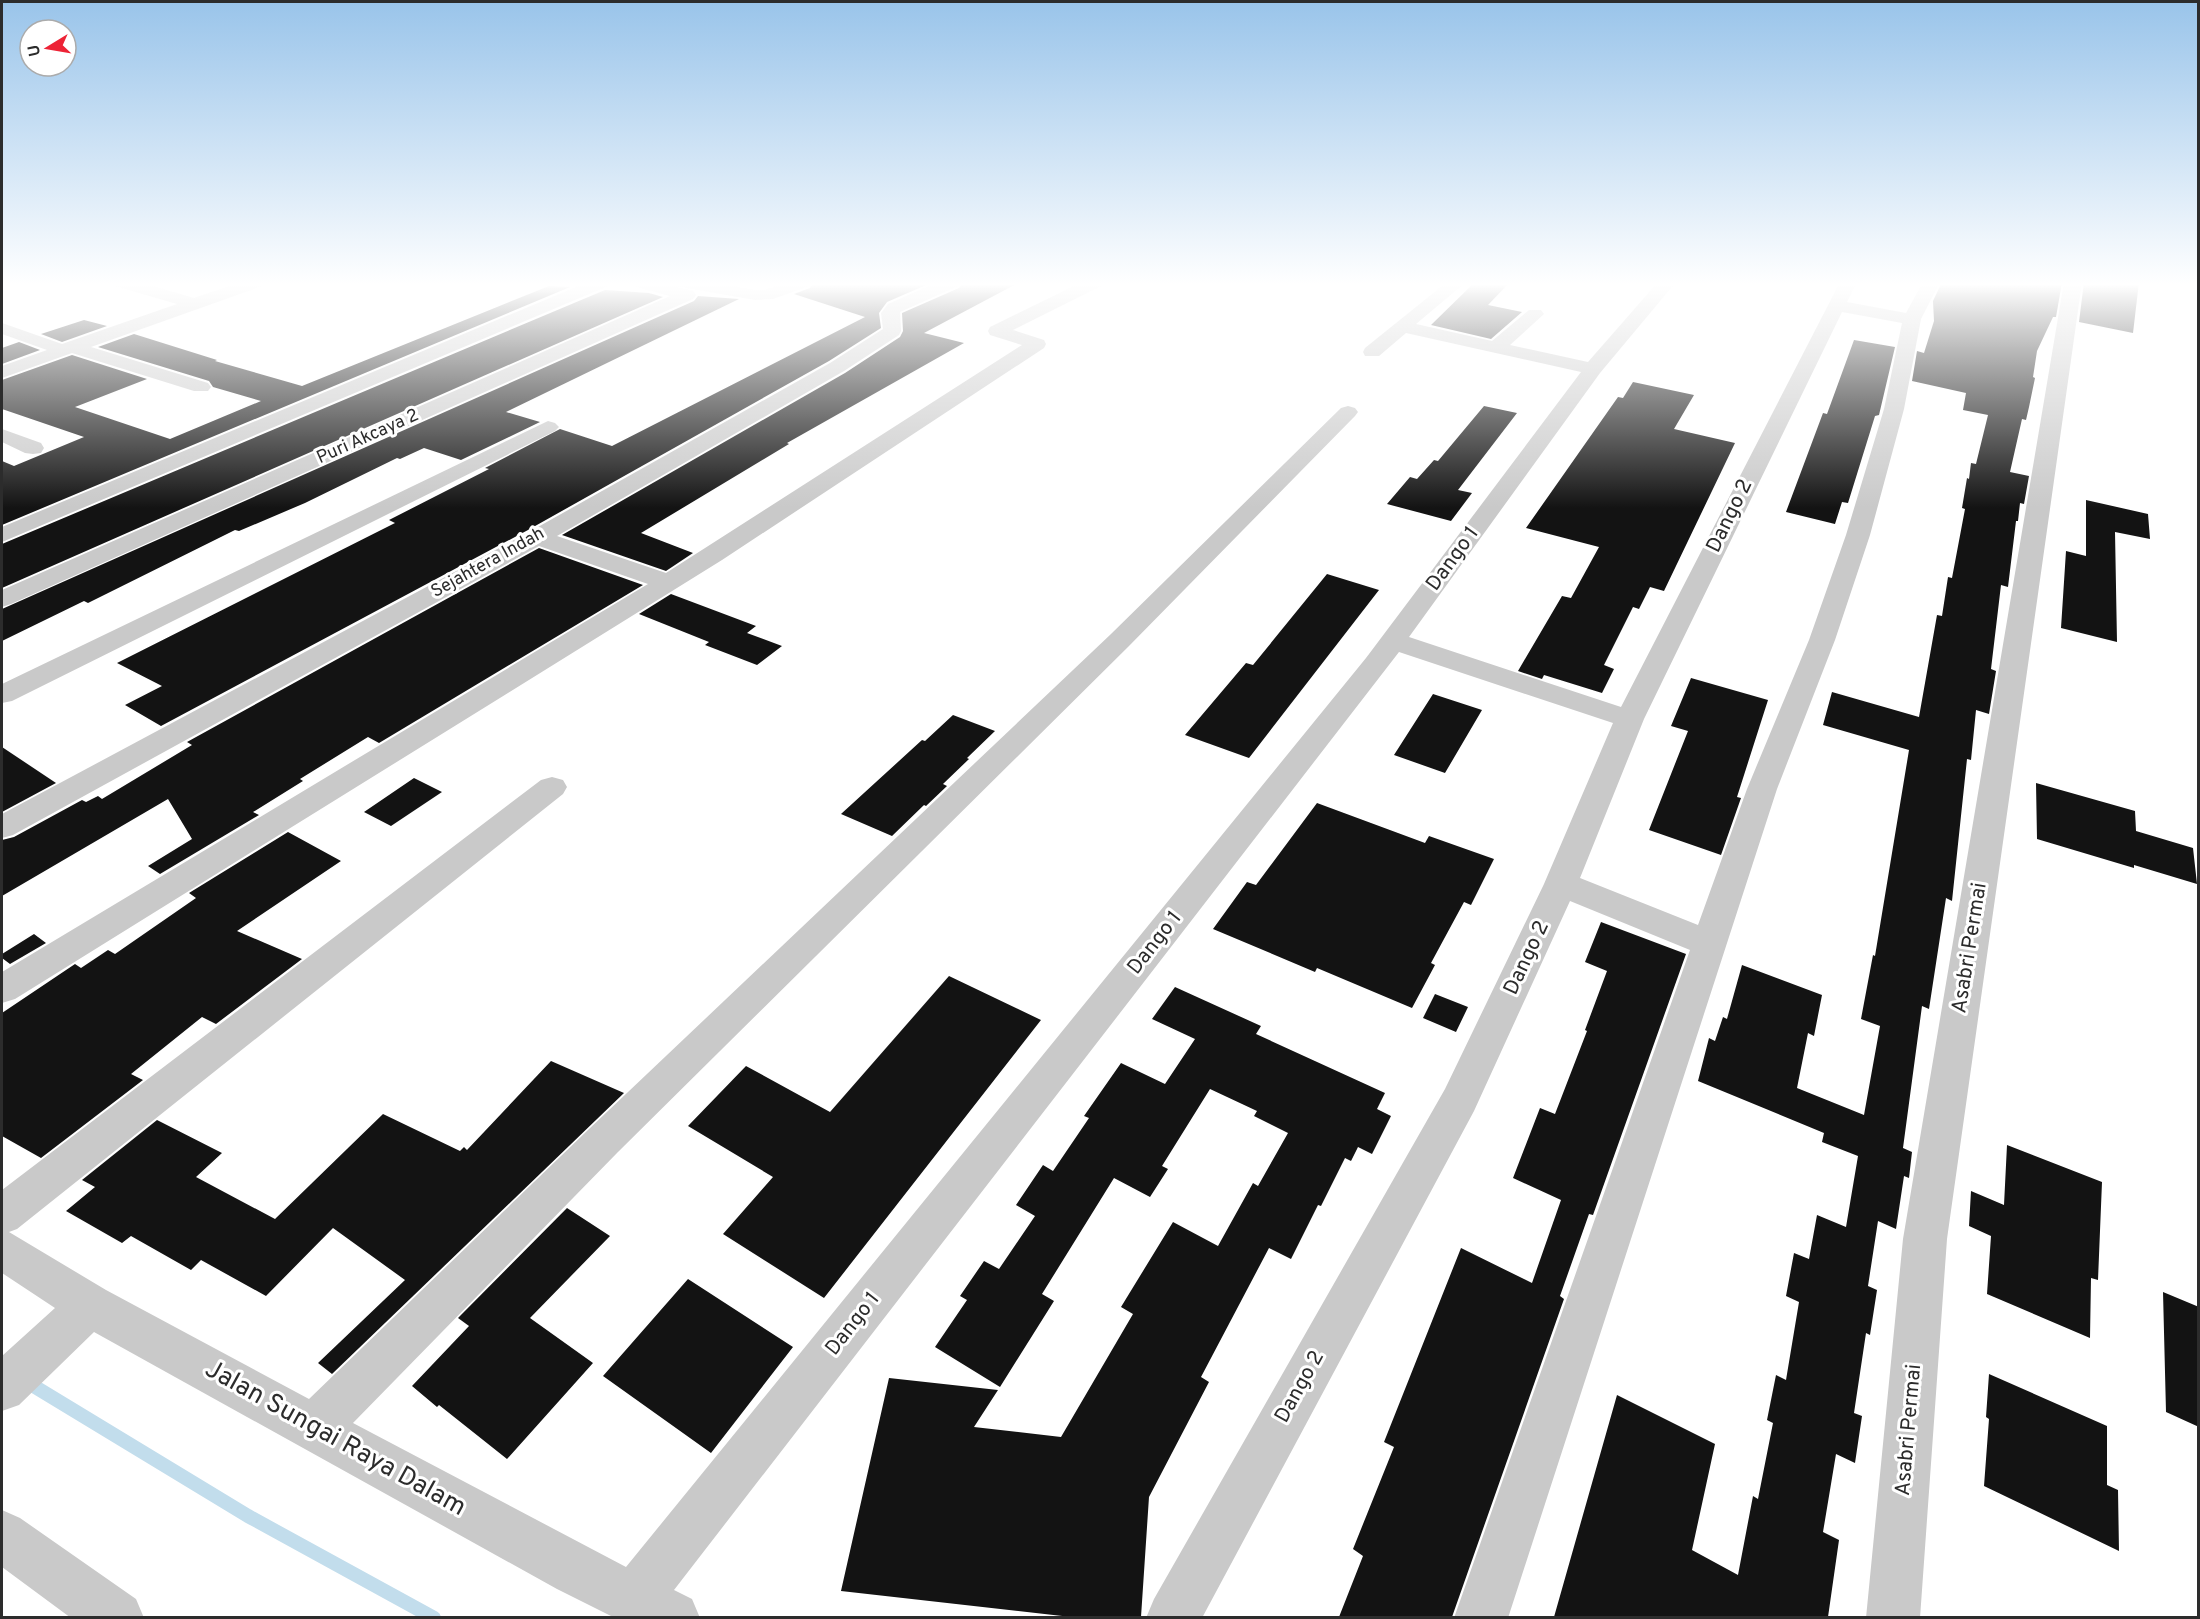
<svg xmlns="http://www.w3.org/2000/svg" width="2200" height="1619" font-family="Overpass,sans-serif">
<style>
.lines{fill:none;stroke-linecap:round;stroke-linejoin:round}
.stream{stroke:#c2ddec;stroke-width:14}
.building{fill:#131313}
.minor{fill:#c9c9c9;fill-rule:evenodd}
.labels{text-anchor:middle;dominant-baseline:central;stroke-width:6;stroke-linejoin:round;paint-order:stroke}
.far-street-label{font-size:18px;fill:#2c2c2c;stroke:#fff}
.street-label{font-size:21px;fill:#2c2c2c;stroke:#fff}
.near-street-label{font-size:26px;fill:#2c2c2c;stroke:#fff}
</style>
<rect width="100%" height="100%" fill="#fff"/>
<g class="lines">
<!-- stream -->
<path class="stream" d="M27,1382L248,1516L434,1618"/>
</g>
<!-- building -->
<path class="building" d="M814,282H933L887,302L879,313L881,328L829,361L528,530L161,726L125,705L162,686L117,663L395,523L389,520L489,469L485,468L560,429L612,446L865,317L794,294L810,288Z
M963,282H1020L924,333L964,343L787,443L789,444L641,533L693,553L666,571L562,535L845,373L900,337L903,331L902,313L959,288Z
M1475,282H1510L1488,305L1522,312L1491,339L1431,325Z
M1942,282H2062L2056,317H2053L2037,351L2033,377L2035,378L2029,407L2026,420L2022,419L2010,472L2029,476L2024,504L2020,503L2018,521H2016L2008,587L2001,585L1991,669L1996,671L1989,714L1976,710L1971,760L1967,759L1952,901L1946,898L1929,1009L1922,1006L1903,1148L1912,1152L1909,1178L1904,1176L1896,1229L1878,1221L1868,1286L1877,1290L1870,1335L1866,1333L1854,1413L1862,1416L1855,1463L1836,1454L1823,1532L1839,1540L1828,1617H1554L1617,1395L1715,1444L1692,1550L1738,1575L1753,1496L1758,1499L1773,1423L1767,1420L1776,1375L1786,1380L1799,1302L1786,1296L1794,1253L1809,1259L1817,1215L1846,1227L1858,1156L1822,1142L1824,1133L1698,1081L1709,1038L1715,1041L1723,1017L1727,1019L1742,965L1822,995L1814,1036L1808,1033L1797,1088L1864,1115L1880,1026L1861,1019L1873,955L1875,956L1909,750L1823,725L1832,692L1919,717L1937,615L1942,616L1948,577L1952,578L1965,509L1962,508L1967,478L1969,479L1971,463L1976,464L1988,415L1963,410L1966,393L1912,381L1917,351L1924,353L1934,321L1933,301Z
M2084,282H2139L2133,333L2079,322Z
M549,286L570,287L2,525V461L14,466L84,437L2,409V380L72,355L147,379L75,407L170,439L261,401L213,387L209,381L98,347L134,334L217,360L215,361L302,386Z
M605,290L649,293L663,297L2,588V544Z
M698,296L739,299L506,412L540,422L461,460L424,448L400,459L397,458L305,503L239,531L235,530L88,603L84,601L2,641V609L694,301Z
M84,320L107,326L62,342L41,334Z
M1854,340L1895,347L1879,415L1875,416L1848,503L1842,502L1835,524L1786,512L1823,413L1827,414Z
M19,342L40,350L2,364V348Z
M1633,382L1694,395L1674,429L1735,443L1664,591L1650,587L1639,609L1633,607L1604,665L1614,669L1602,693L1544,675L1542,679L1518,671L1562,596L1571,598L1599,547L1526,528L1618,397L1623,398Z
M1484,406L1517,413L1458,490L1472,493L1451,521L1387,504L1410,477L1417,479L1434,460L1438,461Z
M2086,500L2148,514L2150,539L2115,532L2117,642L2061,628L2066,551L2086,556Z
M539,548L643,585L379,743L368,737L300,779L303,781L253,812L259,815L160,874L148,866L192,839L168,799L2,896V840L14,837L82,800L86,802L98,796L102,799L192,745L187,742Z
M1327,574L1379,590L1249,758L1185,735L1246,663L1253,665Z
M671,594L756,626L747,633L782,646L757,665L705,645L709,642L639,614Z
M1691,678L1768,700L1737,797L1741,798L1721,855L1649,830L1688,731L1671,726Z
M1433,694L1482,710L1445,773L1394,755Z
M953,715L995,731L967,758L969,759L943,784L947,786L926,806L924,805L892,836L841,814L922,740L925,741Z
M2,747L56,783L2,812Z
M414,778L442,792L391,826L364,812Z
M2036,783L2135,811L2136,831L2193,848L2197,884L2134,865V868L2037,839Z
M1317,803L1425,843L1429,836L1494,859L1471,905L1464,902L1431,963L1435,965L1412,1008L1317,968L1315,972L1213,929L1247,882L1256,885Z
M288,832L341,861L237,931L302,959L216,1024L202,1017L131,1074L143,1080L41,1158L2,1136V1013L75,964L81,968L108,950L115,954L196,898L189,893Z
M1601,922L1686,954L1593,1215L1589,1214L1560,1296L1564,1299L1452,1617H1339L1363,1556L1353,1549L1394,1447L1384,1442L1461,1248L1532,1283L1561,1200L1513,1178L1540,1108L1555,1114L1587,1031L1585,1030L1607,971L1585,962Z
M34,934L46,943L10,964L2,958V954Z
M949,976L1041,1020L824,1298L723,1234L773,1177L688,1126L746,1066L830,1112Z
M1175,987L1261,1026L1256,1034L1385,1093L1377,1109L1391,1116L1372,1154L1358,1147L1351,1161L1345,1158L1321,1206L1318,1205L1291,1259L1269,1248L1201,1377L1209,1382L1149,1497L1141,1617H1071L841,1591L889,1378L998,1390L974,1427L1061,1437L1133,1314L1121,1307L1173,1222L1218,1246L1253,1183L1258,1186L1288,1133L1254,1116L1257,1111L1210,1089L1162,1166L1168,1169L1150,1197L1114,1178L1042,1294L1054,1301L1000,1387L935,1347L967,1300L960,1296L984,1261L999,1269L1035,1216L1016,1205L1043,1165L1053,1171L1089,1118L1084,1116L1121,1063L1165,1084L1195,1039L1152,1019Z
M1435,994L1468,1007L1456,1032L1423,1018Z
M551,1061L624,1093L332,1374L318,1363L405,1280L333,1228L266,1296L201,1260L191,1270L131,1236L122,1243L66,1211L95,1187L82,1180L157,1120L222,1153L196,1177L275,1219L383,1114L460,1151L464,1147L467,1150Z
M2007,1145L2102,1182L2098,1280L2091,1278L2090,1338L1987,1294L1991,1236L1969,1226L1971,1191L2004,1205Z
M567,1208L610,1236L530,1318L593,1363L507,1459L439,1405L437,1407L412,1386L469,1326L458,1318Z
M688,1279L793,1347L711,1453L603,1376Z
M2163,1292L2199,1307V1427L2166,1412Z
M1989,1374L2107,1426V1485L2118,1490L2119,1551L1984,1486L1989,1419L1986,1417Z"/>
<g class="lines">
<!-- minor -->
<path class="minor" d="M113,282H139L194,298L241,282H265L262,286L91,347L208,383L211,387L208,391H194L72,353L2,378V366L47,350L2,334V323L62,344L177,304L115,286Z
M588,282H611L608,286L2,542V527Z
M631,282H657L693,291L696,295L693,299L11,604L2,607V590L670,296L633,286Z
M672,282H709L755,290H765L788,282H812L809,286L773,299L755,300L681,287L675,286Z
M938,282H961L958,286L900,312L901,331L899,335L844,371L557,536L666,573L1022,345L990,335L988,331L990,327L1082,282H1104L1101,286L1013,330L1044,340L1046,344L1044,348L722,560L15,999L2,1003V972L648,584L539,546L13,835L2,838V814L529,532L830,363L883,329L881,313L888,304Z
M1447,282H1466L1416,324L1492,341L1529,310H1541L1544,314L1510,345L1588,362L1658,282H1676L1600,373L1409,637L1621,707L1840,282H1857L1847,302L1906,313L1923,282H1940L1921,319L1904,409L1870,535L1835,640L1777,789L1508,1618H1454L1690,950L1570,901L1474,1111L1202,1618H1146L1154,1599L1445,1089L1544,884L1613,723L1399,652L674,1590L692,1599L700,1618H615L557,1589L94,1332L19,1405L2,1411V1356L55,1308L2,1273V1190L541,780L552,777L563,780L567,787L563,794L17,1229L9,1232L106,1290L309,1399L589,1129L1111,634L1341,408L1348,406L1355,408L1358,412L1355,416L1129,646L617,1153L353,1423L626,1567L1366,658L1581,372L1406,333L1379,356H1365L1363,352L1365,348ZM1842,312L1902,323L1884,409L1846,535L1809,640L1747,789L1698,925L1580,878L1644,719Z
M2064,282H2082L1947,1239L1920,1618H1866L1903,1239Z
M548,421L555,423L559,427L555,431L12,701L2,703V684Z
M2,429L41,443L44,448L41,453L33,454L25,453L2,442Z
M2,1510L20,1518L136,1599L144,1618H71L2,1567Z"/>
</g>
<!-- sky -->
<linearGradient id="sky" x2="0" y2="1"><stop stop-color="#99c4ea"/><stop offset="0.56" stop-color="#fff"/><stop offset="1" stop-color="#fff" stop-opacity="0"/></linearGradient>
<rect width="2200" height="508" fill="url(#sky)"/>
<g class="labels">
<!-- far-street labels -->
<g class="far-street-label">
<text transform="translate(368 437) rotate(-24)">Puri Akcaya 2</text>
<text transform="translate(488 563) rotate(-29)">Sejahtera Indah</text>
</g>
<!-- street labels -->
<g class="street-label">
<text transform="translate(1730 516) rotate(-64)">Dango 2</text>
<text transform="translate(1453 559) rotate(-54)">Dango 1</text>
<text transform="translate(1155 943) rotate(-52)">Dango 1</text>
<text transform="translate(1970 948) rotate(-81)">Asabri Permai</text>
<text transform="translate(1527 958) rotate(-65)">Dango 2</text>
<text transform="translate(853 1324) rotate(-52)">Dango 1</text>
<text transform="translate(1300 1387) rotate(-61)">Dango 2</text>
<text transform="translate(1909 1430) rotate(-85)">Asabri Permai</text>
</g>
<!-- near-street labels -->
<g class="near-street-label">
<text transform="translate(335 1439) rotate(29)">Jalan Sungai Raya Dalam</text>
</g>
</g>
<!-- border -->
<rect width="2200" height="1619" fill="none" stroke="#2c2c2c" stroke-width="6"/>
<!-- north arrow -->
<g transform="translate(48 48) rotate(259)"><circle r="28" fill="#ffffff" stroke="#ababab" stroke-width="1.5"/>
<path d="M0-4.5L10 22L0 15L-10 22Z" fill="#ed2336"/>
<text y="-9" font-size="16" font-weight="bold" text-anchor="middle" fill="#2c2c2c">U</text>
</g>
</svg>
